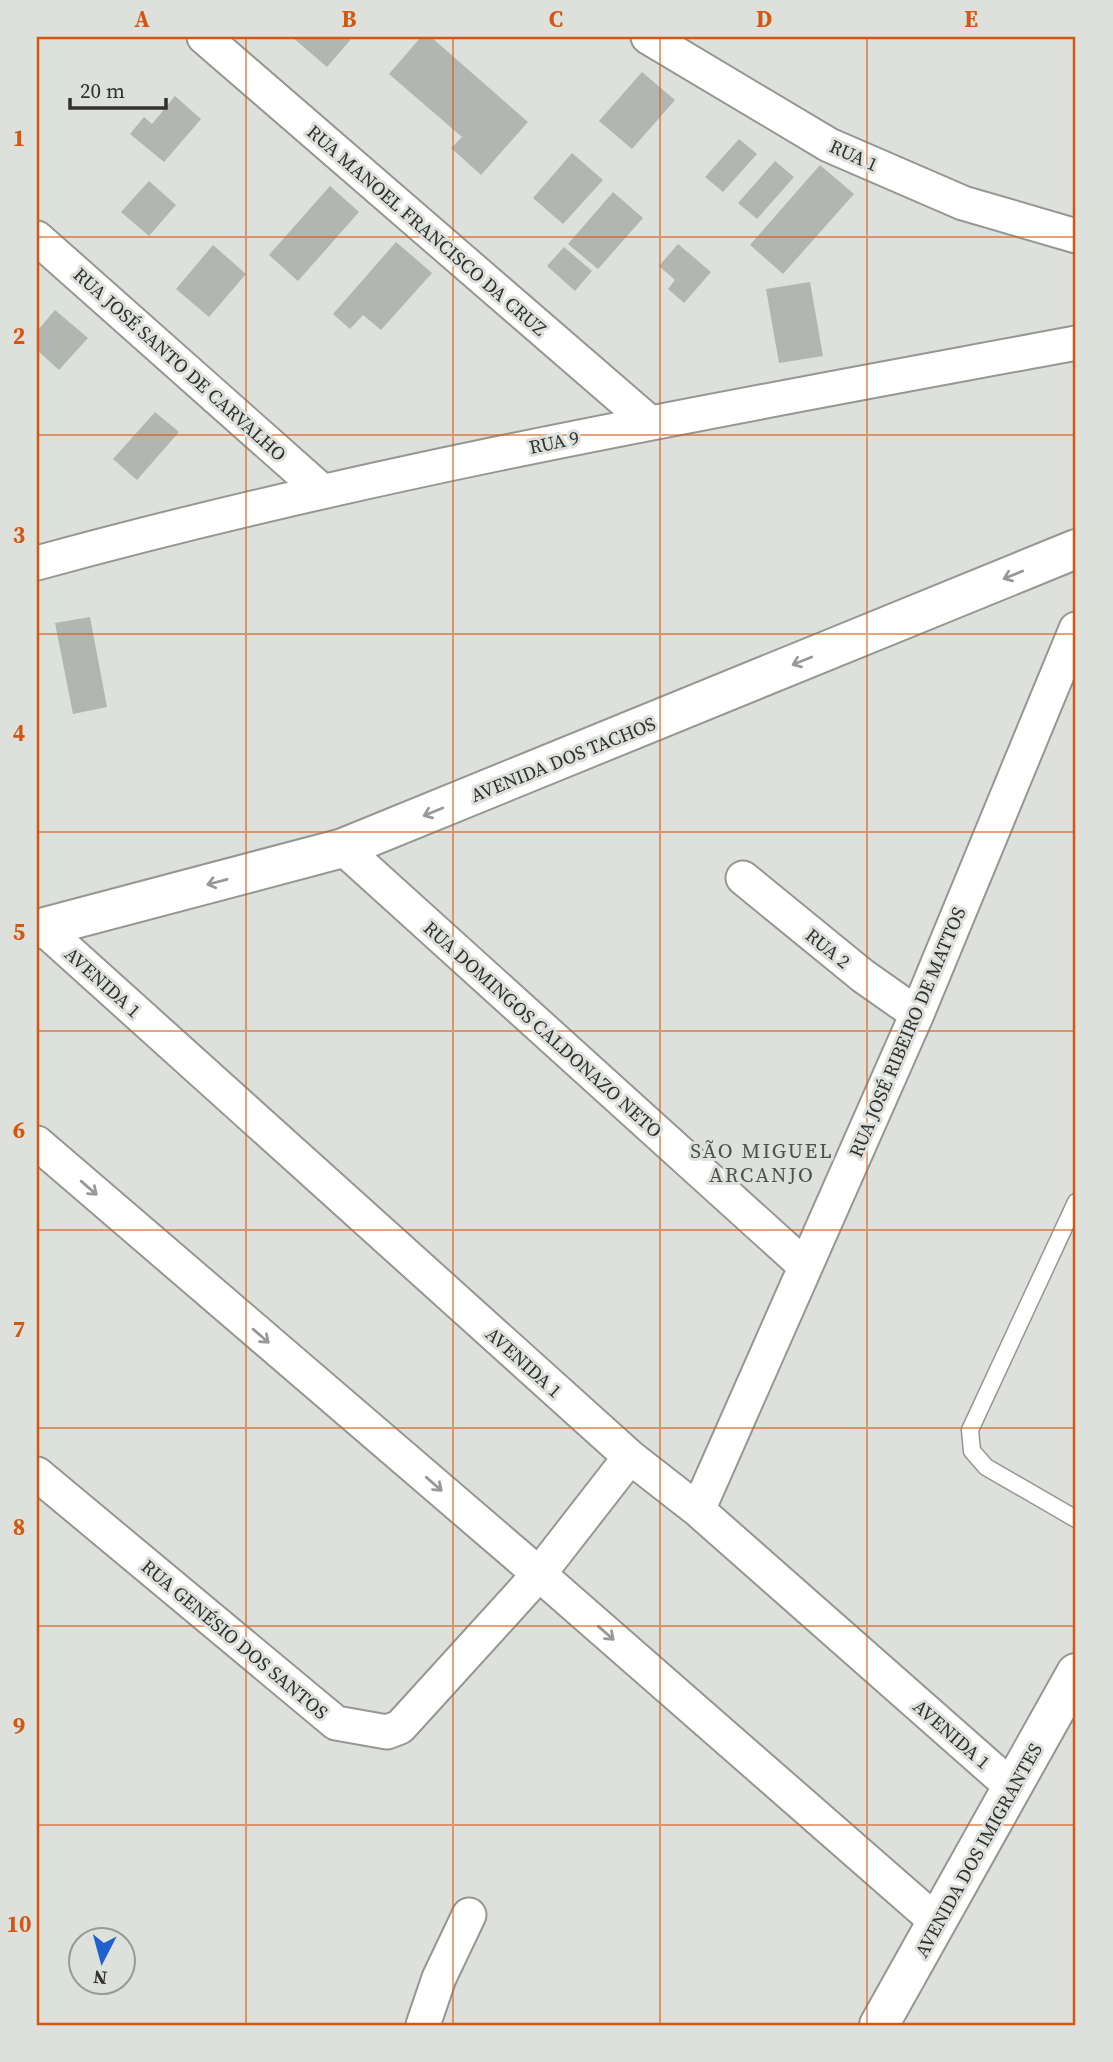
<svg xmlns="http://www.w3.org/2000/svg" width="1113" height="2062" font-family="'Source Serif 4',serif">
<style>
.building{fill:#b3b5b0}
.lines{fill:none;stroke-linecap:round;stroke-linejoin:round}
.lane-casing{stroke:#949792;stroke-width:19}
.street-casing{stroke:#949792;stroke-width:37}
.secondary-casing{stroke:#949792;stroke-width:42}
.lane{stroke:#fff;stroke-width:16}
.street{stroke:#fff;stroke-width:33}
.secondary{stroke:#fff;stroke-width:38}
.oneway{stroke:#989898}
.grid{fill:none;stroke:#d65510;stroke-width:2;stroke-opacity:0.55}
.labels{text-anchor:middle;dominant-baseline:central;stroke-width:6;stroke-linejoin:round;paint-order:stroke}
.street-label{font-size:19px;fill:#313230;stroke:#dde0db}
.neighbourhood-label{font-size:21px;letter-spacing:2px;fill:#4e504c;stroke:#dde0db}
.neatline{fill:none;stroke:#d65510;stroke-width:2.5}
.grid-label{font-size:23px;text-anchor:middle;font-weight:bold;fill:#d65510}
</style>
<rect width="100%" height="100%" fill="#dde0db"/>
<!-- building -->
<path class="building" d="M292,37H353L327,67Z
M421,37H431L528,122L481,175L451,148L462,137L389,74Z
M642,72L675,100L632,149L599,121Z
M175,96L201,119L164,162L130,134L144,117L152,124Z
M739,139L757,154L723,192L705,177Z
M572,153L603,180L563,224L533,198Z
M775,161L794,177L757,219L738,203Z
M820,165L854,194L783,274L750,245Z
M149,181L176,205L149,236L121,212Z
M330,186L359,212L298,281L269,255Z
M613,192L643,218L598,269L568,244Z
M396,242L432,273L381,330L363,315L350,329L333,314Z
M678,244L711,272L684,303L668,289L675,280L659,266Z
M213,245L246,274L209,317L176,289Z
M564,247L592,271L575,291L547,266Z
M810,282L823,356L779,363L766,289Z
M55,310L88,338L59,370L37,350V331Z
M155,412L179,432L137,480L113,459Z
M90,617L107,707L73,714L55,623Z"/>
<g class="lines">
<defs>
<path id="lane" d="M1076,1202L970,1430L972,1451L986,1467L1076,1519"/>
<path id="street" d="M204,37L649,422
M648,37L829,145L963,203L1076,236
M37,238L322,491
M37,563C379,469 728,408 1076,343
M343,848L805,1266
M743,878L863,976L917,1014
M43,928L630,1457L698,1510L1012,1787
M37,1143L539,1574L938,1923
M37,1474L336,1723L387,1732L400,1727L539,1574L630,1457
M698,1510L917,1014L1076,629
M423,2025L439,1978L469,1915"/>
<path id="secondary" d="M37,929L343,848L1076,549
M879,2025L1076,1673"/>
</defs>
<!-- lane casing -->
<use href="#lane" class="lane-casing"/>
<!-- street casing -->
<use href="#street" class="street-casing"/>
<!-- secondary casing -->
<use href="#secondary" class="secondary-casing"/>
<!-- lane -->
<use href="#lane" class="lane"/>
<!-- street -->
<use href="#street" class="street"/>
<!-- secondary -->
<use href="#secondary" class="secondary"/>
</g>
<!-- one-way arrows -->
<defs><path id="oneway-shaft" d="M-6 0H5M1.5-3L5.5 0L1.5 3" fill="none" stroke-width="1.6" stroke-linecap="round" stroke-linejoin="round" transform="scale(1.75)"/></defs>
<g class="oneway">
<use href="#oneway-shaft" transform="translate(1013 575) rotate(158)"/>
<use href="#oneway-shaft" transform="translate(802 661) rotate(158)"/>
<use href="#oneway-shaft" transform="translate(433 812) rotate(158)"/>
<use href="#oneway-shaft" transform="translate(217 882) rotate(165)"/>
<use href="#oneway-shaft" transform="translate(89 1188) rotate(41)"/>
<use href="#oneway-shaft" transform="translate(261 1336) rotate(41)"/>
<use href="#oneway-shaft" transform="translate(434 1484) rotate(41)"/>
<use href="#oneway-shaft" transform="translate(606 1633) rotate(41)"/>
</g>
<!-- grid -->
<path class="grid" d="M246,37V2025M453,37V2025M660,37V2025M867,37V2025M37,237H1076M37,435H1076M37,634H1076M37,832H1076M37,1031H1076M37,1230H1076M37,1428H1076M37,1626H1076M37,1825H1076"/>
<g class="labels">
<!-- street labels -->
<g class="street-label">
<text transform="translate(854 155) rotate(24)">RUA 1</text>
<text transform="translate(427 230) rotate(41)">RUA MANOEL FRANCISCO DA CRUZ</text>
<text transform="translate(180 364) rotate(42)">RUA JOSÉ SANTO DE CARVALHO</text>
<text transform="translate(554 442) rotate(-12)">RUA 9</text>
<text transform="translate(563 759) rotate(-22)">AVENIDA DOS TACHOS</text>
<text transform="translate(828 948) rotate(39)">RUA 2</text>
<text transform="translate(103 982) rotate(42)">AVENIDA 1</text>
<text transform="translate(543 1029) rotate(42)">RUA DOMINGOS CALDONAZO NETO</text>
<text transform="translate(907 1032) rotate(-67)">RUA JOSÉ RIBEIRO DE MATTOS</text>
<text transform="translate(524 1362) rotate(42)">AVENIDA 1</text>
<text transform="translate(235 1639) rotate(40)">RUA GENÉSIO DOS SANTOS</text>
<text transform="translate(952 1734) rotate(41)">AVENIDA 1</text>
<text transform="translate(978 1850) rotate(-61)">AVENIDA DOS IMIGRANTES</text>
</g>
<!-- neighbourhood labels -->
<g class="neighbourhood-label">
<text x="762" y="1150">SÃO MIGUEL<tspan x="762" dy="24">ARCANJO</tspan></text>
</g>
</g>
<!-- border -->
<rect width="1113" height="2062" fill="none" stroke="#dde0db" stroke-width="77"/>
<!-- north arrow -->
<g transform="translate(102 1961) rotate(186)"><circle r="33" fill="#dde0db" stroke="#989a97" stroke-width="2"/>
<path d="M0-5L12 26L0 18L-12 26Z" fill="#1f62ce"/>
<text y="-10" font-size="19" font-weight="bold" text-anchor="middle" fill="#313230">N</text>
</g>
<!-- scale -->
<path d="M70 98v10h96v-10" fill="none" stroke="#313230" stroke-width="3.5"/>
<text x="80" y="98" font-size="21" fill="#313230" stroke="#dde0db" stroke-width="5" paint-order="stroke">20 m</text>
<rect x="38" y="38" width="1036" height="1986" class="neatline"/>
<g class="grid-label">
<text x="142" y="27">A</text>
<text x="349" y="27">B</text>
<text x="556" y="27">C</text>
<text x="764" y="27">D</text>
<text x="971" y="27">E</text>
<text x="19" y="146">1</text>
<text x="19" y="344">2</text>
<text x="19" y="543">3</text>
<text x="19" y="741">4</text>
<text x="19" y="940">5</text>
<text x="19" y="1138">6</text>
<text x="19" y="1337">7</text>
<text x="19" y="1535">8</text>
<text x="19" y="1734">9</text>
<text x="19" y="1932">10</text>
</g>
</svg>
